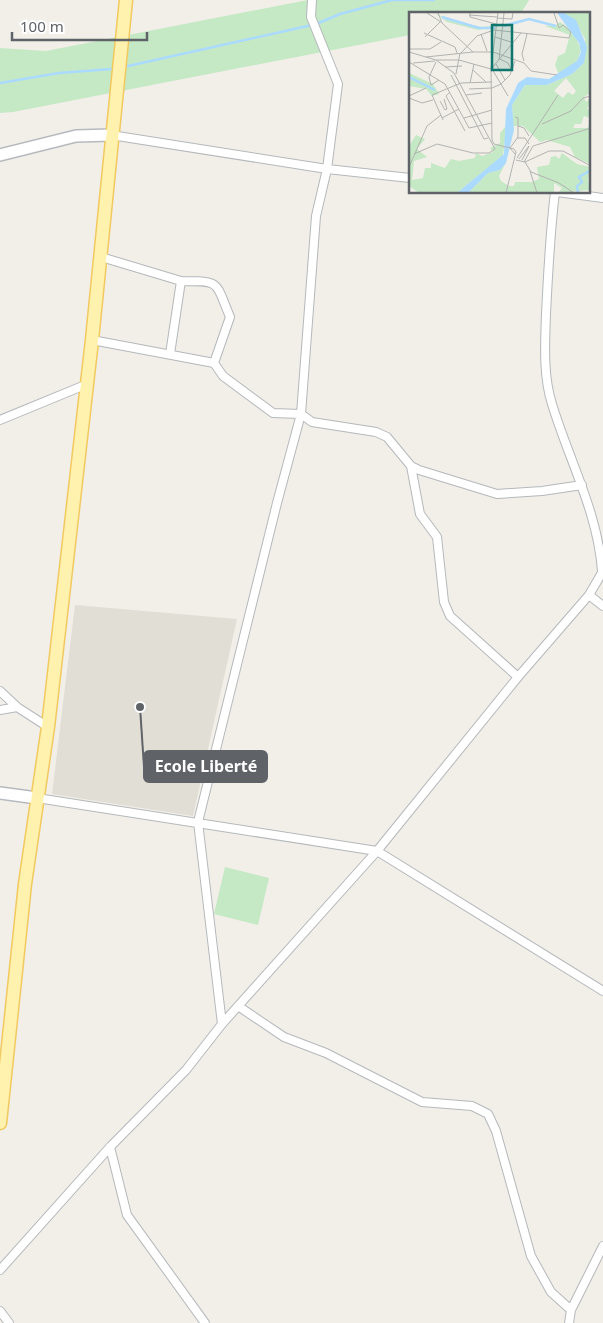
<svg xmlns="http://www.w3.org/2000/svg" width="603" height="1323" font-family="'Noto Sans',sans-serif">
<style>
.education{fill:#e1ded6}
.green{fill:#c5e8c5}
.lines{fill:none;stroke-linecap:round;stroke-linejoin:round}
.stream{stroke:#aadaff;stroke-width:2.5}
.street-casing{stroke:#b5b8bc;stroke-width:10}
.secondary-casing{stroke:#b6babf;stroke-width:14}
.primary-casing{stroke:#f2c960;stroke-width:15}
.street{stroke:#fff;stroke-width:8}
.secondary{stroke:#fff;stroke-width:11}
.primary{stroke:#fff2af;stroke-width:12}
.inset-river{fill:none;stroke:#aadaff;stroke-width:2.5}
.inset-road{fill:none;stroke:#b3b3b1;stroke-width:1}
.view{fill:#0f766e;fill-opacity:0.15;stroke:#0f766e;stroke-width:2.5}
.inset-edge{fill:none;stroke:#5f6368;stroke-width:2.5}
.leader{fill:none;stroke:#5f6368;stroke-width:2}
.callout-dot{fill:#5f6368;stroke:#fff;stroke-width:2}
.callout{fill:#5f6368;stroke:#5f6368;stroke-width:2}
.callout-label{font-size:16px;text-anchor:middle;font-weight:bold;fill:#fff}
</style>
<rect width="100%" height="100%" fill="#f1efe8"/>
<!-- education -->
<path class="education" d="M75,605L237,619L193,816L52,794Z"/>
<!-- green -->
<path class="green" d="M308,0H529L521,13L518,14H410V35L13,112L0,113V48L46,51Z
M225,867L269,878L258,925L214,914Z"/>
<g class="lines">
<!-- stream -->
<path class="stream" d="M316,24L340,14L392,0H434
M128,66L312,25
M0,83L59,73L111,69"/>
<defs>
<path id="street" d="M111,135L327,169L410,178
M555,192C550,233 548,273 546,314C545,343 543,376 552,404C569,460 598,513 602,571
M557,192L603,198
M101,257L181,281L170,354
M181,281C221,281 215,281 230,317L214,363
M92,340L214,363L223,376L273,413L301,414L312,422L376,432L387,437L411,466L419,470L497,494L542,491L582,485
M0,420L85,385
M411,466L420,514L437,537L444,602L450,616L518,677
M589,595L603,606
M0,691L17,707L48,727
M0,710L17,707
M37,798L377,851L603,991
M238,1006L284,1037L326,1053L422,1102L472,1106L488,1114L496,1131L531,1256L551,1292L571,1310
M222,1024L198,822L277,503L301,414L316,216L327,169L338,84L311,17L312,0
M110,1147L127,1215L205,1323
M0,1270L110,1147L186,1070L222,1024L377,851L518,677L589,595L603,571
M0,1311L9,1323
M569,1323L571,1310L603,1246"/>
<path id="secondary" d="M0,155L76,136L111,135
M0,793L37,798"/>
<path id="primary" d="M0,1123L25,884L48,727L92,340L126,0"/>
</defs>
<!-- street casing -->
<use href="#street" class="street-casing"/>
<!-- secondary casing -->
<use href="#secondary" class="secondary-casing"/>
<!-- primary casing -->
<use href="#primary" class="primary-casing"/>
<!-- street -->
<use href="#street" class="street"/>
<!-- secondary -->
<use href="#secondary" class="secondary"/>
<!-- primary -->
<use href="#primary" class="primary"/>
</g>
<!-- overview -->
<g transform="translate(409 12)">
<rect width="181" height="181" fill="#f1efe8"/>
<path d="M26,1L40,8L73,15L116,10L69,18L38,10ZM155,1H181V81L175,85L177,90L181,86V95L177,96L181,98V106L175,104L172,112H166L164,116H179L181,109V152L166,145L161,135L138,128L131,130L114,114H104L103,93L116,73H138L163,62L175,51L176,27L166,8V12H161ZM157,66L167,79L164,83L159,80L154,86L145,79ZM151,10L164,19L172,38L168,49L150,63L146,53L149,44L156,41L161,23L136,14L147,13ZM0,61L24,72L30,82L23,84L17,77L0,74ZM98,113L94,143L48,181H10L0,174V134L7,123L16,127L8,137L18,145L5,149L3,168L14,166L16,156H22V151L36,156L42,147L50,149L66,146L67,141L73,144L84,140L81,136L91,131V121ZM153,141L168,152L181,155L179,169L181,178L149,181L153,176L145,171V181H59L79,161L91,158L97,150L90,164L92,169L100,174H105L106,170H123L130,167L128,155L140,153L142,145L147,144L150,147Z" fill="#c5e8c5" fill-rule="evenodd"/>
<path d="M148,1H155L167,8L178,35L175,51L163,62L138,73H116L103,93L105,118L97,151L91,158L79,161L59,181H48L95,142L97,97L109,71L118,65L140,67L168,49L172,40L170,31Z" fill="#aadaff"/>
<path class="inset-river" d="M33,5L70,16H86M94,14L120,7L147,14M0,65L26,78M169,181L168,174L173,170L170,165L182,158"/>
<path class="inset-road" d="M18,1L32,10M29,1L33,11L64,40H84M61,1V5L87,12M89,1L82,56L83,128L85,132L105,137L107,140L97,181M60,3L88,5M88,6L103,7L104,1M15,21L46,35L48,41M72,22L78,39M16,25L31,10M86,25L102,30M0,37H21L32,30M0,40L27,48H50L82,57M84,40L115,51L122,59L148,63M52,41L68,24L85,18L160,26L162,20L154,13L150,16L145,1M17,45L64,40M91,47L99,51L102,57M90,48L95,1M115,49L113,42L118,22M0,50L36,72L60,116L83,111M27,50L20,65L22,73L30,68M4,51L26,49M87,52L96,68M36,55L53,54M83,56L112,21M83,57L99,84M64,58L77,70M47,62L51,41M42,63L75,127L79,126M61,71L65,52M60,77L83,76L92,72L101,63L106,49M41,80L37,84L56,119M57,83L73,81M0,84L17,76M0,86L13,91L24,88M31,89L36,98L38,97L35,87M33,106L50,97M55,106L83,98M34,108L23,83L52,71L83,70M133,112L162,99L174,86L182,84M109,114L115,116L120,124M108,126H116L120,132M5,142L28,132L64,141H80L86,137L45,61L27,48M106,142L101,136L109,125V106L106,105M108,146L149,83M110,147L120,134M107,148L116,150L140,139H154L182,154M113,148L120,134M115,150L124,134L182,116M116,150L122,160L150,171L165,181M0,155L18,114L32,103M121,159L128,181"/>
<path class="view" d="M83,13H103V58H83Z"/>
<rect width="181" height="181" class="inset-edge"/>
</g>
<!-- callouts -->
<path class="leader" d="M140 707L144 767"/>
<circle class="callout-dot" cx="140" cy="707" r="5"/>
<rect class="callout" x="144" y="751" width="123" height="31" rx="5"/>
<g class="callout-label">
<text x="206" y="772">Ecole Liberté</text>
</g>
<!-- scale -->
<path d="M12 32v8h135v-8" fill="none" stroke="#5f6368" stroke-width="2.5"/>
<text x="20" y="32" font-size="15" fill="#5f6368" stroke="#ffffff" stroke-width="4" paint-order="stroke">100 m</text>
</svg>
